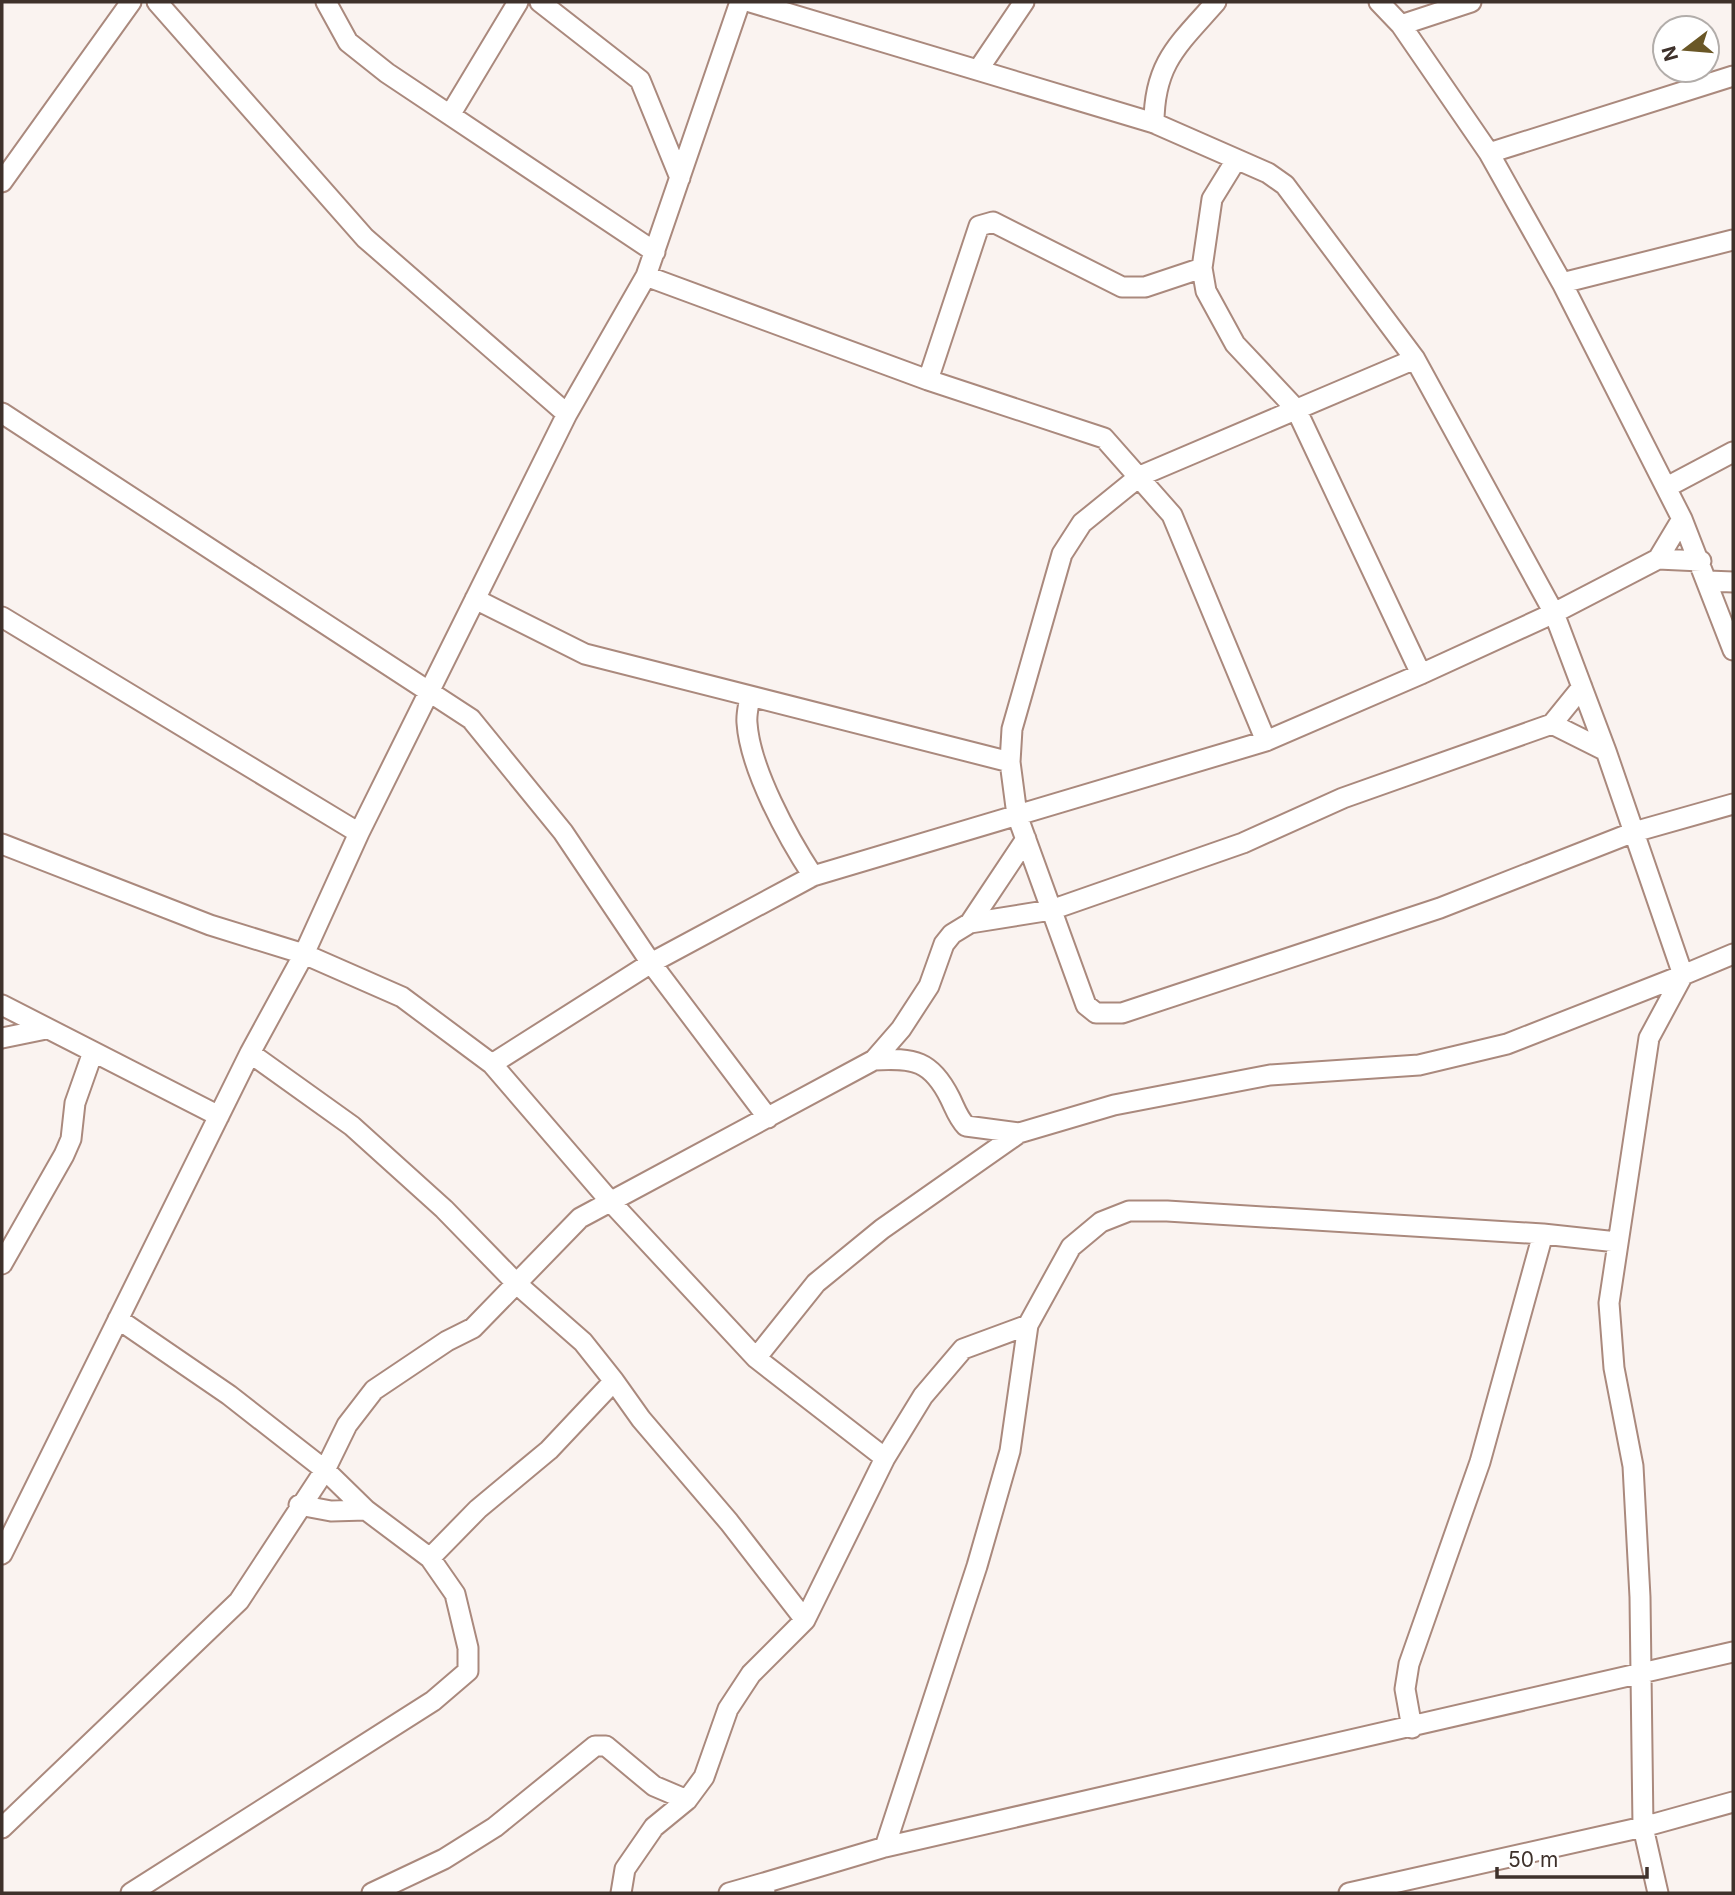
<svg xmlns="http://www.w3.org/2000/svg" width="1735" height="1895" font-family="Inter,sans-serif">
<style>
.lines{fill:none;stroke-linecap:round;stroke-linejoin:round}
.minor-casing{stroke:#aa897d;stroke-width:23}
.minor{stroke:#fff;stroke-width:19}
</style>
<rect width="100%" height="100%" fill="#faf3f0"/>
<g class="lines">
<defs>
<path id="minor" d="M157,2L365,238L567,414
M326,2L348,42L387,73L655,252
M540,2L640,80L680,178
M750,2L1154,123L1268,173L1285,185L1415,359L1554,613L1606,751L1683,975L1507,1044L1419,1065L1270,1075L1114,1105L1019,1133L882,1229L816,1283L756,1358
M1379,2L1401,25L1489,153L1562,283L1682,519L1733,650
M1401,25L1471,2
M978,70L1024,2
M450,115L518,2
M1154,123C1154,63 1179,44 1216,2
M1489,153L1733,76
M1236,160L1212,199L1202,268L1206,291L1235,344L1296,409L1421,674
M2,182L131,2
M646,276L928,380L1104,438L1172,515L1266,741
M1562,283L1733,240
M1415,359L1140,476L1082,523L1062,554L1012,729L1010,762L1017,815L1086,1005L1096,1013H1122L1440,908L1634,832L1733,804
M928,380L979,226L993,222L1122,287H1145L1202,268
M2,413L471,719L563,832L651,963L768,1118
M1667,487L1733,452
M1658,559L1701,561
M1708,581L1733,582
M475,599L585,654L1010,762
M2,617L359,833
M750,696C749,705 746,714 747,723C750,769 788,838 813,876
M1552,724L1606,751
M2,844L210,925L304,954L402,997L492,1064L610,1201L756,1358L885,1458
M970,923L1026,839
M2,1005L219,1116
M2,1038L46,1029
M250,1053L352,1126L444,1209L518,1285L583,1342L614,1381
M874,1060C914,1058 931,1060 950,1098C955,1108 958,1118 966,1126L1019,1133
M492,1064L651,963L813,876L1266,741L1421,674L1554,613L1658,559L1682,519
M2,1264L64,1155L71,1139L75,1103L93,1052
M118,1319L229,1395L325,1470L366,1510L430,1558L455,1594L468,1648V1671L433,1701L131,1893
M299,1505L331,1511L366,1510
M2,1554L250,1053L304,954L359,833L567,414L646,276L740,2
M430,1558L478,1509L549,1450L614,1381L641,1419L729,1522L805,1620
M1412,1728L1405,1689L1409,1664L1480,1462L1543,1234
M2,1828L239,1601L325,1470L347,1425L374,1390L447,1341L473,1328L580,1218L874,1060L901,1029L929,986L944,944L952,934L970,923L1051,910L1243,843L1343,798L1552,724L1582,687
M885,1847L977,1566L1010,1451L1028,1325L1071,1247L1101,1222L1129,1211H1167L1543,1234L1617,1242
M372,1893L444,1859L495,1827L595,1746H606L654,1786L687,1800
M621,1893L625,1869L654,1827L687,1800L704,1777L728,1709L751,1674L805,1620L885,1458L923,1396L963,1349L1028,1325
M729,1893L764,1883
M765,1893L764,1883L885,1847L1733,1652
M1349,1893L1643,1827L1733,1802
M1658,1893L1643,1827L1640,1597L1633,1466L1614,1368L1609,1303L1649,1038L1683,975L1733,954"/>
</defs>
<!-- minor casing -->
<use href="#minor" class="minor-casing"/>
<!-- minor -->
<use href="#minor" class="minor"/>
</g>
<!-- border -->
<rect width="1735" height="1895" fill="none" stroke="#3e312b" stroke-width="7"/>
<!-- north arrow -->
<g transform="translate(1686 49) rotate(254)"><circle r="33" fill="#ffffff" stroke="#b2adaa" stroke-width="2"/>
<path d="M0-5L12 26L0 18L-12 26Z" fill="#6a5726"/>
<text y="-10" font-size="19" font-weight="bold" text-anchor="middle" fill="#3e312b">N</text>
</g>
<!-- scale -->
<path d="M1497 1867v10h150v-10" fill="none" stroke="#3e312b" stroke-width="3.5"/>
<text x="1508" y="1867" font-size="21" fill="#3e312b" stroke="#ffffff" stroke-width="5" paint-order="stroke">50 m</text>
</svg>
